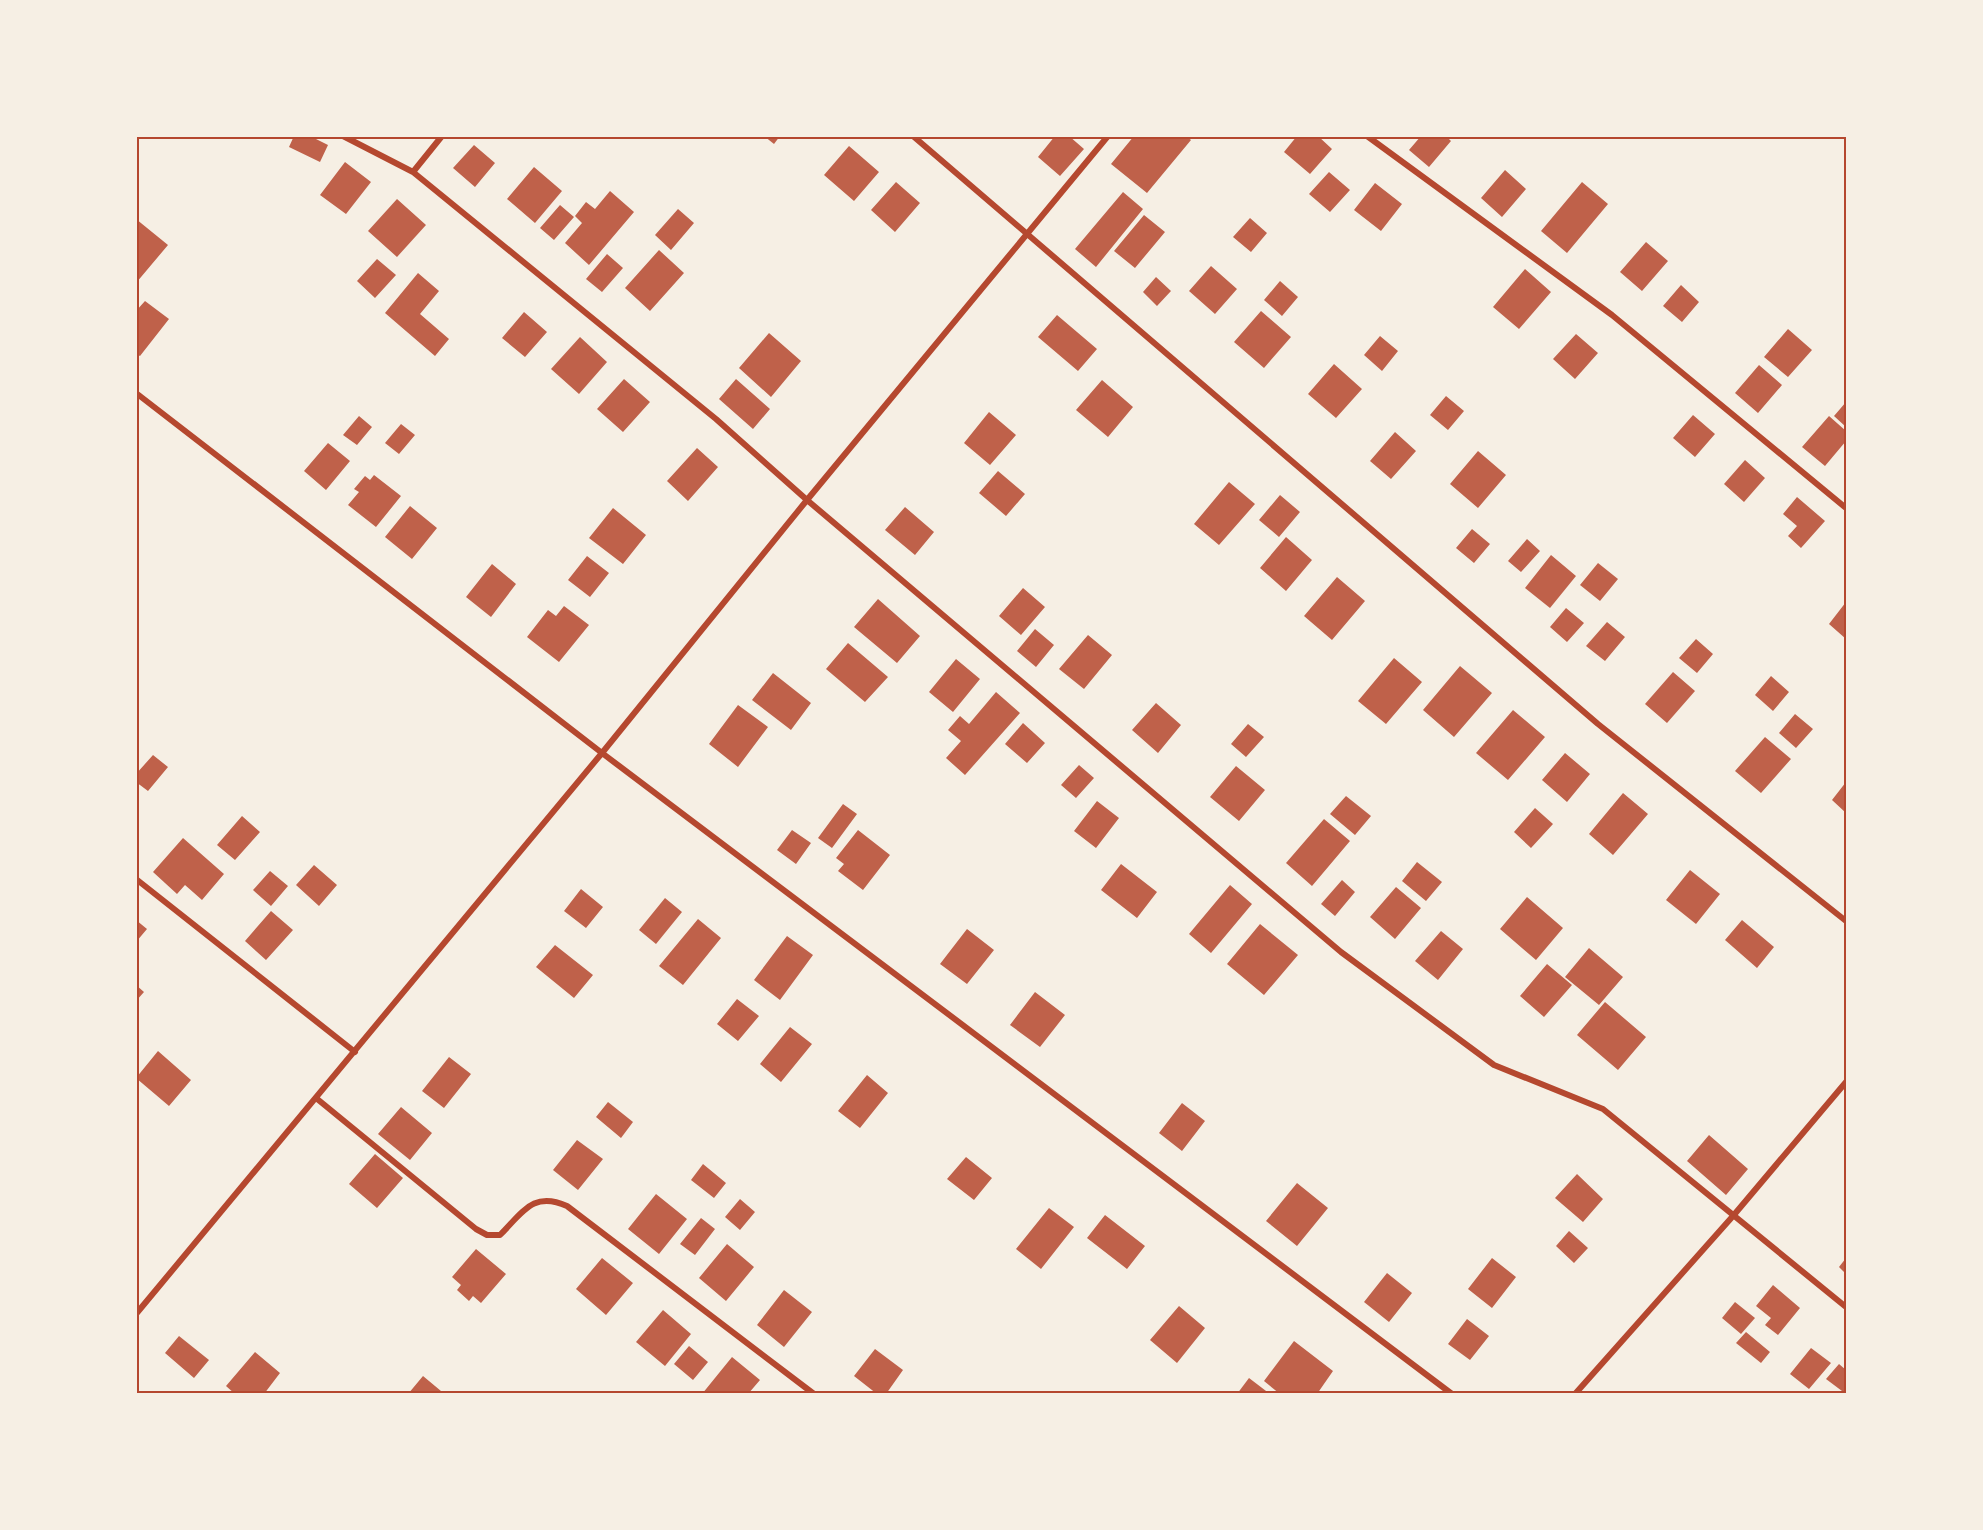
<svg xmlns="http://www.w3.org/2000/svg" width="1983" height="1530" font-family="'Sofia Sans Condensed',sans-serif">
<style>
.building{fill:#bf614a}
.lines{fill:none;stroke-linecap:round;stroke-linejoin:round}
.minor{stroke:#b5482f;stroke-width:6}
.neatline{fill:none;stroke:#b5482f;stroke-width:2}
</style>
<rect width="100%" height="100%" fill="#f6efe4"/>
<!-- building -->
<path class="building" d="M294,136H310L328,145L320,162L289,147Z
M764,136H780L774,144Z
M1055,136H1069L1084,149L1060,176L1038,157Z
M1134,136H1186L1191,140L1147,193L1111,164Z
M1297,136H1318L1332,149L1310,174L1284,152Z
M1421,136H1446L1451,141L1429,167L1409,150Z
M474,145L495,163L475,187L453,168Z
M849,146L879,172L854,201L824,175Z
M345,162L371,182L346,214L320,195Z
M534,167L562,191L535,223L507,199Z
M1505,170L1526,189L1502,217L1481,198Z
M1329,172L1350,190L1330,212L1309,194Z
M896,182L920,203L895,232L871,210Z
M1582,182L1608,204L1567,253L1541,231Z
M1375,183L1402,204L1381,231L1354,210Z
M610,191L634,212L589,265L565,243L582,223L575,216L586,202L595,209Z
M1123,192L1143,209L1096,267L1075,249Z
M397,199L426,225L397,257L368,231Z
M560,205L574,217L554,240L540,228Z
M678,209L694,223L671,250L655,235Z
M1144,215L1165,232L1135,268L1114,251Z
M1250,218L1267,233L1251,252L1233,237Z
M136,219L168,245L136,283Z
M1646,242L1668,261L1642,291L1620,272Z
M659,250L684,273L650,311L625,288Z
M607,254L623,268L602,292L586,279Z
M377,259L396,275L375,298L357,281Z
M1211,266L1237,289L1215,314L1189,291Z
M1525,269L1551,292L1519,329L1493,307Z
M418,273L439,291L420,314L449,339L435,356L385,313Z
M1156,277L1171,291L1157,306L1143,292Z
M1280,281L1298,297L1282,316L1264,300Z
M1681,285L1699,302L1682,322L1663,306Z
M145,301L169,319L140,356L136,354V311Z
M1261,311L1291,337L1264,368L1234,342Z
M524,312L547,332L525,357L502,338Z
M1057,315L1097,349L1078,371L1038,337Z
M1788,329L1812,350L1788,377L1764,357Z
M769,333L801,361L771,397L739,368Z
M1576,334L1598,353L1575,379L1553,359Z
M1380,336L1398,351L1382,371L1364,355Z
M580,337L607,362L579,394L551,369Z
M1334,364L1362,389L1336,418L1308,394Z
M1759,365L1782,385L1758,413L1735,393Z
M624,379L650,402L623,432L597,409Z
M736,379L770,409L753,429L719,399Z
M1102,380L1133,407L1108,437L1076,410Z
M1446,396L1464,411L1448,430L1430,415Z
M1846,402V427L1834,416Z
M989,412L1016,435L990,465L964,443Z
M1693,415L1715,434L1695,457L1673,438Z
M359,416L372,427L357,445L343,435Z
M1829,416L1846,431V441L1825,466L1802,447Z
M401,424L415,435L399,454L385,443Z
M1395,432L1416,451L1391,479L1370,461Z
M328,443L350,461L326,490L304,471Z
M697,448L718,467L688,501L667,481Z
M1478,451L1506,475L1478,508L1450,484Z
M1745,460L1765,478L1744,502L1724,484Z
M998,471L1025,494L1006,516L979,493Z
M374,475L401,496L376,527L348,505L359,492L354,489L365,476L370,480Z
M1229,482L1255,504L1219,545L1194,524Z
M1280,495L1300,512L1279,537L1259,520Z
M1797,497L1825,521L1801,548L1788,536L1797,526L1783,514Z
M410,506L437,528L412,559L385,537Z
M905,507L934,532L915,555L885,530Z
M613,508L646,535L623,564L589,538Z
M1472,529L1490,544L1474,563L1456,548Z
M1286,537L1312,560L1286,591L1260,568Z
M1527,539L1540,551L1521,572L1508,561Z
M1551,555L1576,576L1550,608L1525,588Z
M587,556L609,573L590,597L568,580Z
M1598,563L1618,579L1600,601L1580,585Z
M492,564L516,584L491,617L466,597Z
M1337,577L1365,601L1332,640L1304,616Z
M1023,588L1045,607L1021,635L999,616Z
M878,599L920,636L897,663L854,627Z
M1846,602V639L1829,624Z
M564,606L589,625L559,662L527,637L548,610L556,616Z
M1566,608L1584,623L1567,642L1550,627Z
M1607,622L1625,637L1605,661L1586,646Z
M1035,629L1054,645L1036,667L1017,651Z
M1088,635L1112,655L1084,689L1059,669Z
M1696,639L1713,654L1697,673L1679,658Z
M848,643L888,677L865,702L826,669Z
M1394,658L1422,682L1386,724L1358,701Z
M956,659L980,679L953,712L929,692Z
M1460,666L1492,693L1454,737L1423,710Z
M1673,672L1695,691L1667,723L1645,704Z
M773,673L811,703L791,730L752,700Z
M1771,676L1789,692L1773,711L1755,695Z
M996,692L1020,713L965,775L946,758L961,741L948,730L960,716L969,724Z
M1156,703L1181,725L1158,753L1132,730Z
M738,705L768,727L738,767L709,744Z
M1513,710L1545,737L1508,780L1476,753Z
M1795,714L1813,729L1796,748L1779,733Z
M1023,723L1045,743L1027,763L1005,744Z
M1248,724L1264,737L1246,757L1231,744Z
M1765,737L1791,759L1761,793L1735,771Z
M1565,753L1590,774L1567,802L1542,780Z
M153,755L168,767L148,791L136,782V774Z
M1079,765L1094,778L1076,798L1061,785Z
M1236,766L1265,790L1239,821L1210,797Z
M1846,782V813L1832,800Z
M1623,793L1648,814L1613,855L1589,834Z
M1346,796L1371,816L1355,835L1330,814Z
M1097,801L1119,818L1096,848L1074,831Z
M843,804L857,814L832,848L818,838Z
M1535,808L1553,824L1531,848L1514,832Z
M242,816L260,832L235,860L217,845Z
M1324,819L1350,841L1312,886L1286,863Z
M792,830L811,843L796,864L777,850Z
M858,830L890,855L863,890L838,871L844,864L836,858Z
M183,838L224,874L202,900L185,885L177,894L153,872Z
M1417,862L1442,882L1426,901L1402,881Z
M1121,864L1157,892L1137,918L1101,890Z
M314,865L337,885L319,906L296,885Z
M1690,870L1720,894L1696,924L1666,900Z
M270,871L288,886L271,906L253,890Z
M1342,880L1355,892L1335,916L1321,904Z
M1230,885L1252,904L1211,953L1189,934Z
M1396,887L1421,908L1395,939L1370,917Z
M581,889L603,907L586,928L564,911Z
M1527,897L1563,928L1536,960L1500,929Z
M665,898L682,912L656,944L639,930Z
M271,911L293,930L266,960L245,941Z
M698,919L721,938L683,985L659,966Z
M136,920L147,929L136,942Z
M1742,920L1774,947L1757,968L1725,940Z
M1260,924L1298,955L1264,995L1227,964Z
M967,929L994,950L967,984L940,964Z
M1441,931L1463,949L1438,980L1415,961Z
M787,936L813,955L780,1000L754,980Z
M555,945L593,975L574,998L536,967Z
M1589,948L1623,977L1599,1005L1565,977Z
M1547,964L1572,985L1544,1017L1520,996Z
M136,985L144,992L136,1001Z
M1035,992L1065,1015L1040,1047L1010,1025Z
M737,999L759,1016L738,1041L717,1024Z
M1605,1002L1646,1037L1618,1070L1577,1035Z
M790,1027L812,1044L781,1082L760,1064Z
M158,1051L191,1080L169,1106L136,1078Z
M449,1057L471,1074L444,1108L422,1091Z
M867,1075L888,1093L860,1128L838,1111Z
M608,1102L633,1122L621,1138L596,1117Z
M1182,1103L1205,1121L1182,1151L1159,1133Z
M401,1107L432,1133L410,1160L378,1134Z
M1709,1135L1748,1169L1726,1195L1687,1161Z
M577,1140L603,1159L578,1190L553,1170Z
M375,1154L403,1178L377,1208L349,1184Z
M966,1157L992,1178L974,1200L947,1179Z
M703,1164L726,1183L714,1198L691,1180Z
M1577,1174L1603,1199L1583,1222L1555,1198Z
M1297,1183L1328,1208L1297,1246L1266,1221Z
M656,1194L687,1219L659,1254L628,1229Z
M740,1199L755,1212L740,1230L725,1217Z
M1049,1208L1074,1227L1041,1269L1016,1249Z
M1105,1215L1145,1246L1127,1269L1087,1238Z
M701,1218L715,1229L695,1255L680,1244Z
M1569,1231L1588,1248L1574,1263L1556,1246Z
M727,1244L754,1267L726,1301L699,1278Z
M476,1249L506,1274L481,1303L473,1296L469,1301L457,1290L461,1285L452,1277Z
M602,1258L633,1283L606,1315L576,1289Z
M1492,1258L1516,1277L1492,1308L1468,1289Z
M1846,1258V1274L1839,1267Z
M1387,1273L1412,1293L1389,1322L1364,1302Z
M1773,1285L1800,1308L1778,1335L1765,1325L1771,1318L1756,1306Z
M784,1290L812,1312L784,1347L757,1325Z
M1735,1302L1755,1318L1741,1334L1722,1318Z
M1179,1306L1205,1328L1177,1363L1150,1340Z
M663,1310L691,1334L665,1366L636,1342Z
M1467,1319L1489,1336L1470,1360L1448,1344Z
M1746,1332L1770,1352L1761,1363L1736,1343Z
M179,1336L209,1360L194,1378L165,1353Z
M1294,1341L1333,1371L1317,1394H1280L1264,1381Z
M689,1346L708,1362L693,1380L674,1364Z
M1811,1348L1831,1363L1809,1389L1790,1374Z
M875,1349L903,1370L886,1394H877L854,1376Z
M255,1352L280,1373L264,1394H235L226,1386Z
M732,1357L760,1380L748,1394H702Z
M1839,1364L1846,1370V1394L1826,1379Z
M423,1376L441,1391L439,1394H408Z
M1249,1378L1270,1394H1237Z"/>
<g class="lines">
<!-- minor -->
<path class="minor" d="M343,136L413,172L716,419L807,500L1341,952L1494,1065L1603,1109L1846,1307
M913,136L1598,724L1846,921
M1367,136L1612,315L1846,508
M413,172L442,136
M136,393L602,753L1452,1394
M136,879L355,1052
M316,1098L476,1229L487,1235H500C523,1212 533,1191 567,1206L814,1394
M136,1314L602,753L807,500L1108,136
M1575,1394L1733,1216L1846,1082"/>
</g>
<!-- border -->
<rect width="1983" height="1530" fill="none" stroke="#f6efe4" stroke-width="276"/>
<rect x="138" y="138" width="1707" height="1254" class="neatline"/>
</svg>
